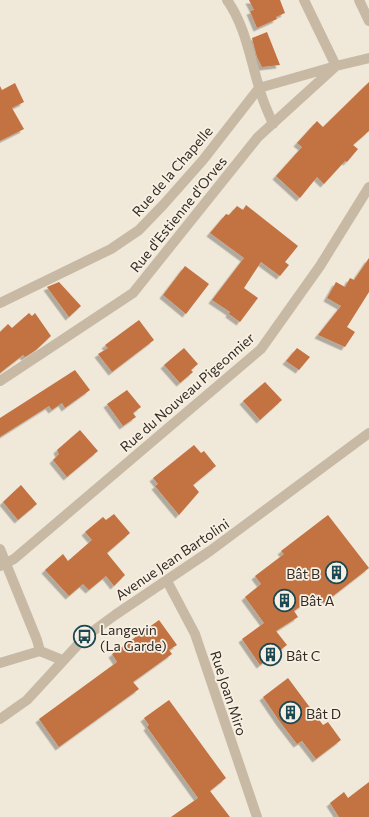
<svg xmlns="http://www.w3.org/2000/svg" width="369" height="817" font-family="Commissioner,sans-serif">
<style>
.building{fill:#c37243;filter:url(#shadow)}
.lines{fill:none;stroke-linecap:round;stroke-linejoin:round}
.minor{stroke:#c7b9a4;stroke-width:10}
.labels{text-anchor:middle;dominant-baseline:central;stroke-width:3.5;stroke-linejoin:round;paint-order:stroke}
.street-label{font-size:14px;fill:#332c26;stroke:#f8f1e3}
.poi-label{font-size:14px;fill:#332c26;stroke:#f8f1e3;text-anchor:start}
</style>
<defs>
<filter id="shadow"><feDropShadow dx="-3.5" dy="3.5" stdDeviation="0" flood-color="#0004"/></filter>
</defs>
<rect width="100%" height="100%" fill="#f0e8d8"/>
<!-- building -->
<path class="building" d="M249,0H280L285,13L276,17L277,19L257,28L250,11L254,10Z
M267,32L280,65L262,67L257,57L252,38Z
M369,82V131L353,145L358,149L347,162L345,161L324,184L317,177L300,198L276,176L302,147L297,143L317,121L323,127Z
M15,83L24,102L12,108L24,129L0,141V86L2,90Z
M246,205L298,246L285,262L289,265L280,276L261,262L244,288L258,298L240,322L229,314L230,312L212,300L244,258L210,233L226,214L229,215L237,206L243,210Z
M369,258V292L347,327L355,332L345,347L318,335L341,306L327,298L336,282L345,287L350,278L354,280Z
M185,266L209,284L186,314L163,295Z
M59,282L81,306L69,317L47,287Z
M29,313L32,316L35,313L51,336L36,350L25,357L23,355L0,373V332L8,324L12,328Z
M139,320L154,340L112,372L98,354L108,348L105,345Z
M184,348L198,364L191,370L193,372L180,383L164,365Z
M297,348L310,357L299,370L286,361Z
M75,370L90,390L65,408L62,403L52,410L49,406L0,437V418Z
M265,382L282,400L260,420L243,401Z
M127,390L141,407L133,413L136,417L123,426L107,404Z
M80,430L98,451L67,477L53,460L59,454L57,450Z
M194,445L201,453L204,451L216,466L193,485L199,492L179,515L155,486L158,484L153,478Z
M21,485L37,504L18,520L3,502Z
M114,514L130,533L107,553L125,575L114,586L106,576L89,590L83,584L69,596L45,570L63,554L68,561L92,540L85,532L103,517L106,520Z
M328,515L369,568L324,603L317,594L294,611L298,617L276,631L287,645L260,665L242,639L264,623L245,597L261,584L255,576L284,554L281,551Z
M159,620L177,645L169,650L172,654L133,682L139,689L59,747L39,719L117,662L112,654Z
M288,678L323,725L328,722L341,740L316,759L302,741L297,744L280,722L263,697Z
M169,700L226,778L210,791L230,817H171L198,798L147,727L149,725L144,718Z
M369,782V817H339L330,803L344,792L348,798Z"/>
<g class="lines">
<!-- minor -->
<path class="minor" d="M227,0C245,25 250,58 259,87C262,100 268,112 273,124
M359,0L369,21
M0,303L111,249L139,230L164,204L203,160L259,88L336,66L304,0
M0,381L133,293L258,137L336,66L369,58
M0,549L37,640L40,651
M0,566L14,559L261,349L320,266L369,187
M167,581L195,634L257,817
M0,663L40,651L62,660
M0,719L27,700L85,637L115,615L210,551L369,433"/>
</g>
<!-- icons -->
<defs>
<symbol id="building-ring" viewBox="-11 -11 22 22"><circle r="9.5" fill="#f8f1e3" stroke="#1c4853" stroke-width="1.5"/><path d="M-4-6H4V6H1V3H-1V6H-4ZM-2.5-4.3h1.7v1.8h-1.7ZM.8-4.3h1.7v1.8H.8ZM-2.5-1h1.7V.8h-1.7ZM.8-1h1.7V.8H.8Z" fill="#1c4853"/></symbol>
<symbol id="bus-ring" viewBox="-11 -11 22 22"><circle r="9.5" fill="#f8f1e3" stroke="#1c4853" stroke-width="1.5"/><path d="M-5-6H5V4H4V6H2V4H-2V6H-4V4H-5ZM-3.5-4V0h7V-4ZM-3.5 1.2v1.5H-2V1.2ZM2 1.2v1.5H3.5V1.2Z" fill="#1c4853"/></symbol>
</defs>
<g fill-rule="evenodd">
<use href="#building-ring" x="324" y="560" width="25" height="25"/>
<use href="#building-ring" x="272" y="588" width="25" height="25"/>
<use href="#bus-ring" x="72" y="624" width="25" height="25"/>
<use href="#building-ring" x="258" y="642" width="25" height="25"/>
<use href="#building-ring" x="278" y="700" width="25" height="25"/>
</g>
<g class="labels">
<!-- street labels -->
<g class="street-label">
<text transform="translate(172 171) rotate(-49)">Rue de la Chapelle</text>
<text transform="translate(178 214) rotate(-51)">Rue d'Estienne d'Orves</text>
<text transform="translate(187 392) rotate(-41)">Rue du Nouveau Pigeonnier</text>
<text transform="translate(172 559) rotate(-34)">Avenue Jean Bartolini</text>
<text transform="translate(229 693) rotate(72)">Rue Joan Miro</text>
</g>
<!-- poi labels -->
<g class="poi-label">
<text x="320" y="573" text-anchor="end">Bât B</text>
<text x="300" y="600">Bât A</text>
<text x="100" y="629">Langevin<tspan x="100" dy="16">(La Garde)</tspan></text>
<text x="286" y="655">Bât C</text>
<text x="306" y="713">Bât D</text>
</g>
</g>
</svg>
